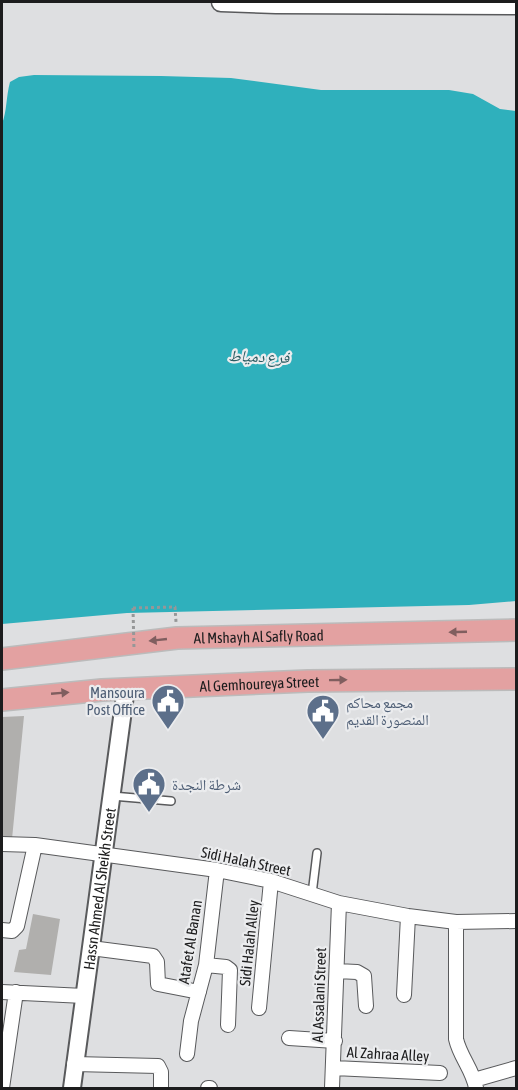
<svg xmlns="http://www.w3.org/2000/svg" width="518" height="1090" font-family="'Asap Condensed','Noto Naskh Arabic',sans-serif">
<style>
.water{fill:#2fb0bc}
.building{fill:#b0afad}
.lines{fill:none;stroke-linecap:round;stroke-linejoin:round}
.service-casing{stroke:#595a5c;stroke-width:10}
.minor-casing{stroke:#595a5c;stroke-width:16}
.tertiary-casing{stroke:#595a5c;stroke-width:20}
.secondary-casing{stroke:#595a5c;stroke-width:21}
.primary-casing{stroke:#bbb;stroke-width:24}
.path{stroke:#969798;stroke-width:3;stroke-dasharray:3 3;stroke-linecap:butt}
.service{stroke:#fff;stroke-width:7}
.minor{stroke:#fff;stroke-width:14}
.tertiary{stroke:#fff;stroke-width:16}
.secondary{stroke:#fff;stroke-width:18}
.primary{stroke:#e3a1a1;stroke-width:21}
.path-bridge{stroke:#969798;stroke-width:3;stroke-dasharray:3 3;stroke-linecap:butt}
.oneway{fill:#805e5f}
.labels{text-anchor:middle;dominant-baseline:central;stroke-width:4.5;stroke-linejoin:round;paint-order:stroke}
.street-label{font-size:15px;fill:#1c1c1d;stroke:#ebecee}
.service-label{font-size:15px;fill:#4e5e75;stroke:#ebecee;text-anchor:start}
.water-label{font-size:16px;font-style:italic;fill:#295c62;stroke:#ebecee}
</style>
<rect width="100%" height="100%" fill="#dedfe1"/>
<!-- water -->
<path class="water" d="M34,75L161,76L231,78L321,90H449L473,94L500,109L516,111V601L469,605L127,613L2,624V124C7,111 6,97 10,82L19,77Z"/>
<!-- building -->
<path class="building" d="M24,716L12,839L2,838V717Z
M33,914L60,919L51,975L14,972L19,950L26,949Z"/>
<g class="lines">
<defs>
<path id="service" d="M112,796L171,801
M312,894L317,853"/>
<path id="minor" d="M2,844L35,845L217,870L271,881L339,903L408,916L456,922L516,921
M456,922V1039C460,1057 473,1070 476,1088
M2,930L12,931L17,926L35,845
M91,948L153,956L157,962L158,984L199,992
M206,965L226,967L230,970L228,1025
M337,971L357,972L364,976L366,1006
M2,992L84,996
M404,995L408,916
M259,1008L271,881
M289,1038L335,1041
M187,1054L191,1021L206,965L217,870
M74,1064L158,1066L161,1072V1088
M334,1068L440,1073
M474,1080L516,1068
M2,1088L16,992
M208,1088H210
M332,1088L339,903"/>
<g id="tertiary">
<path id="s1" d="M72,1088L126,688"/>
</g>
<path id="secondary" d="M221,2L276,4L516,5"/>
<g id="primary">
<path id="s2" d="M2,659L177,638L516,630"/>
<path id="s3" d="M2,700L102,690L308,681L516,679"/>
</g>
</defs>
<!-- service casing -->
<use href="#service" class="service-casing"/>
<!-- minor casing -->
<use href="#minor" class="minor-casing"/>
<!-- tertiary casing -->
<use href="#tertiary" class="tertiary-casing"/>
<!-- secondary casing -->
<use href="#secondary" class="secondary-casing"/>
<!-- primary casing -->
<use href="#primary" class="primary-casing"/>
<!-- path -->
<path class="path" d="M133,608L175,607L176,622"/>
<!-- service -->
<use href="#service" class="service"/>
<!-- minor -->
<use href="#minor" class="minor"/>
<!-- tertiary -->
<use href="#tertiary" class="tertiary"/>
<!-- secondary -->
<use href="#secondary" class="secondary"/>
<!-- primary -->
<use href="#primary" class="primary"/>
<!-- path-bridge -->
<path class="path-bridge" d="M133,608L134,650"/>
</g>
<!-- one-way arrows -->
<defs><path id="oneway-solid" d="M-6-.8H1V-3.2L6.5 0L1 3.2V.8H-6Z" transform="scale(1.5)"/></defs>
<g class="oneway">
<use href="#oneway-solid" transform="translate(458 632) rotate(178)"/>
<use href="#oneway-solid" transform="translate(158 640) rotate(174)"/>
<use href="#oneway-solid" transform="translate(338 680) rotate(-1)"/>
<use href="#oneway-solid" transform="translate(60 693) rotate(-5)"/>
</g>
<!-- icons -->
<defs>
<symbol id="civic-pin" viewBox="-11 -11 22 30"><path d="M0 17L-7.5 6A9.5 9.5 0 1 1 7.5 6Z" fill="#5c6f8a" stroke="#ebecee"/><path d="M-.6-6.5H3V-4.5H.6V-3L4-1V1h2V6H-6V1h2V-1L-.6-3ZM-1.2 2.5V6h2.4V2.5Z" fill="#fff"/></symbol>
</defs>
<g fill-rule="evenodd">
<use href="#civic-pin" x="149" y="682" width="38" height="52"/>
<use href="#civic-pin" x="304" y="692" width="38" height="52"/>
<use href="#civic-pin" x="130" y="765" width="38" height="52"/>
</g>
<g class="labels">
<!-- street labels -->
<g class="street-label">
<text stroke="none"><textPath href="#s2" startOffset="258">Al Mshayh Al Safly Road</textPath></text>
<text stroke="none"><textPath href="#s3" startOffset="258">Al Gemhoureya Street</textPath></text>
<text transform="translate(246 861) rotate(12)">Sidi Halah Street</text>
<text stroke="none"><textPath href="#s1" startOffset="201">Hassn Ahmed Al Sheikh Street</textPath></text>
<text transform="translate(190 942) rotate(-81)">Atafet Al Banan</text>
<text transform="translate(249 943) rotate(-84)">Sidi Halah Alley</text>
<text transform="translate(319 995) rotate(-88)">Al Assalani Street</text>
<text transform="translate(388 1054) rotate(3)">Al Zahraa Alley</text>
</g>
<!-- service labels -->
<g class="service-label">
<text x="145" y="692" text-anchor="end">Mansoura<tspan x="145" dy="17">Post Office</tspan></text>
<text x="346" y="702">مجمع محاكم<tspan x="346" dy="17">المنصورة القديم</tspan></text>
<text x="172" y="784">شرطة النجدة</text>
</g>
<!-- water labels -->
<g class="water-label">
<text transform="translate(259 356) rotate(2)">فرع دمياط</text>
</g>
</g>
<!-- border -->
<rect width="518" height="1090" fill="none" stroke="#1c1c1d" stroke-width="6"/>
</svg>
